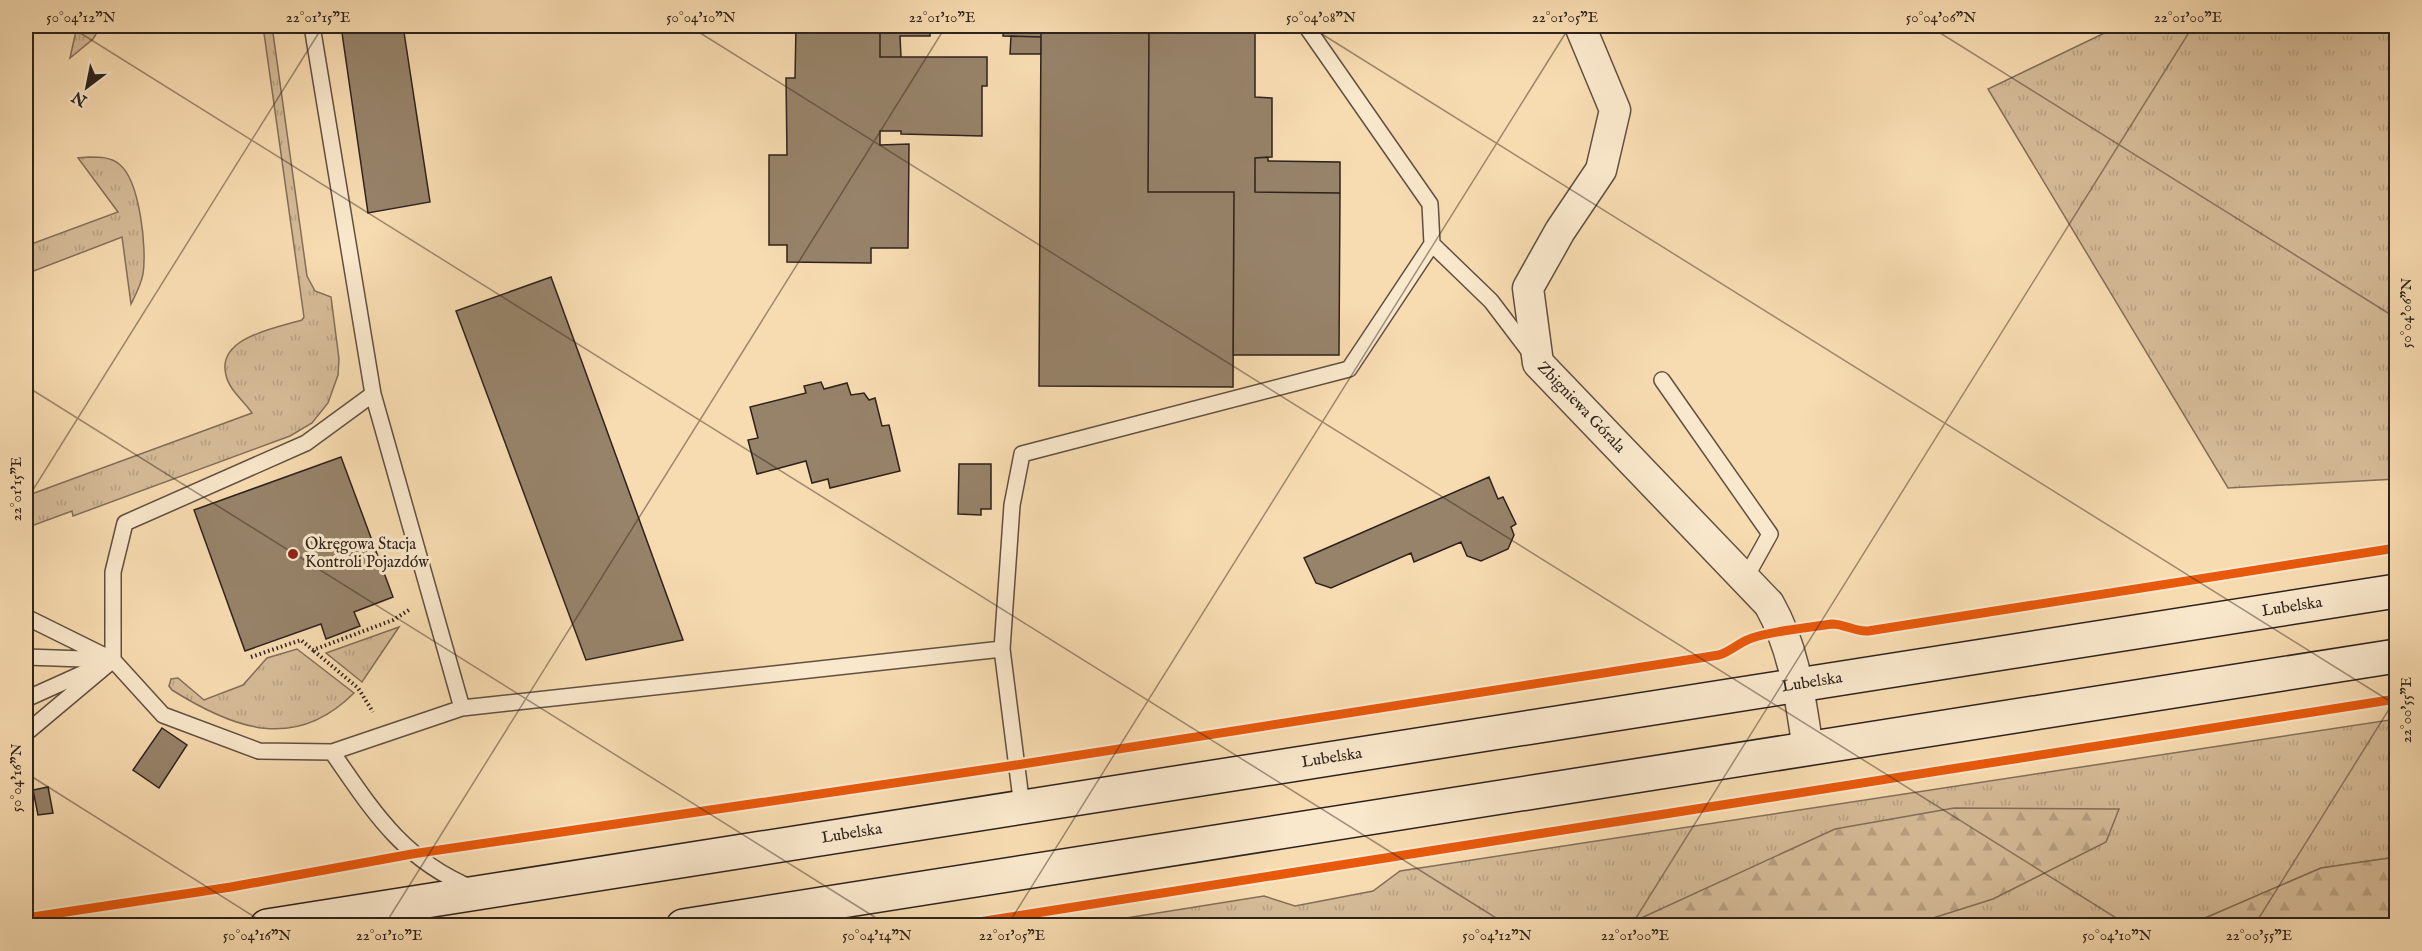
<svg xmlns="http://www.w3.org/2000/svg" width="2422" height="951" font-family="'IM FELL English',serif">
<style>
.grass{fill:url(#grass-tufts);stroke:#826f5a;stroke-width:1.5}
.forest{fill:url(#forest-firs);stroke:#826f5a;stroke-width:1.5}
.building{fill:#97836a;stroke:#2e221d;stroke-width:1.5}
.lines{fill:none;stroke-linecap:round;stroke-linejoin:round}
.lane-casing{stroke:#605042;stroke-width:18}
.street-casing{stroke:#605042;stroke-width:33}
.secondary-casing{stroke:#2e221d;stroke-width:36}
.path{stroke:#2e221d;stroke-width:4;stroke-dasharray:1.5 3;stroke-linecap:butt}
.lane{stroke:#fae8cc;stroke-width:15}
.street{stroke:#fae8cc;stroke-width:30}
.secondary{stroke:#fae8cc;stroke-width:33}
.cycleway-casing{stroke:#fae8cc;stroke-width:13}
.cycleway{stroke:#e8590c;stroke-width:9}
.ticks{fill:none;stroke:#2e221d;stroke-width:1.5;stroke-opacity:0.45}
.poi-dot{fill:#8f2418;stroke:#fae8cc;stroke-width:2}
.labels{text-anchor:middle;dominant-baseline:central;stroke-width:6;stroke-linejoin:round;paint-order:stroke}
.street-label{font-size:16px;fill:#2e221d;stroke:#fae8cc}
.poi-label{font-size:16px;fill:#2e221d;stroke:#fae8cc;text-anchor:start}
.neatline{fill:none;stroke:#2e221d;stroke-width:2}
.ticks-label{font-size:15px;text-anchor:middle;fill:#2e221d}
</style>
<defs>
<pattern id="grass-tufts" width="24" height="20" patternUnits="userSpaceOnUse" patternTransform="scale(1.5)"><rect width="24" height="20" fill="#d6bc98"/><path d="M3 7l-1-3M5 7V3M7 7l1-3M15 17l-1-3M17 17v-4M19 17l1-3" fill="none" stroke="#b8a183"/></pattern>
<pattern id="forest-firs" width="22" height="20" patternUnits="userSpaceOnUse" patternTransform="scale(1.5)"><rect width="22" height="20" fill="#d6bc98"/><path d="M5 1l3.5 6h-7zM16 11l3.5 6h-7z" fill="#b8a183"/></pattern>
</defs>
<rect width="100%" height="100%" fill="#f8dcb1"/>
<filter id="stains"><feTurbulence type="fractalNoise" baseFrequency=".00333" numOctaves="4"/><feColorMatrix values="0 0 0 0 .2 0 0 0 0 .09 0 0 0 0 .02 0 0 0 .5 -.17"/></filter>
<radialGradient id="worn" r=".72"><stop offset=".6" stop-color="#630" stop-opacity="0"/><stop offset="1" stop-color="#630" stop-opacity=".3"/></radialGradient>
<!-- grass -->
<path class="grass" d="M77,26H101L93,39L70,58Z
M263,26H272L307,276L315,291L331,297L339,359L338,375L328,403L312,423L290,436L73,516L72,511L26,528V496L252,413C244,401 229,390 226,375C216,337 277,328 302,320L304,317Z
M2119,26H2396V479L2228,488L1988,89Z
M89,157C99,157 111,157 119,164C140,180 147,249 143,274C141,285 136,294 131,304L122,237L26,274V246L118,212L78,158Z
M399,627L362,682L326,653Z
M297,649L354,693C295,752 234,729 172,690L169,686L171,679L178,678L204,700L243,685L267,658Z
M2396,719V857L2321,868L2189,925L1076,926L1264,896L1295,906L1373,891L1400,871Z"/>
<!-- forest -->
<path class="forest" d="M1954,808L2119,809L2106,842L1993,899L1911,925H1626L1835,829Z
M2396,857V925H2189L2321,868Z"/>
<!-- building -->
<path class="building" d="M341,26H403L430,202L368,213Z
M659,26H760V27H659Z
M796,26H880V57H987V86H982V136L901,134V131H880V145L909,144L908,248H871V263L787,262V245H769V155H787L786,78H795Z
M880,26H930V36H900L901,57H880Z
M1004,26H1041V37L1003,36Z
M1041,26H1149L1148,192H1234L1233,387L1039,386Z
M1149,26H1166V30H1255V97L1272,98V157L1255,158V192L1340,193L1339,355H1233L1234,192H1148Z
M1011,36L1041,37V54H1010Z
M1268,157V161L1340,162V193L1255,192V158Z
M551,277L683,640L586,660L456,311Z
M821,382L824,389L847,383L851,395L864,393L869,400L875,398L882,426L889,425L900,471L830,488L828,479L812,483L806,461L757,474L748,440L758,438L750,407L806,393L804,386Z
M341,457L393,597L354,612L360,626L326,639L321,624L245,651L194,510Z
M959,464H991V509H981V515L958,514Z
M1489,477L1498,499L1503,497L1516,524L1511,527L1514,535L1508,549L1481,561L1467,556L1461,542L1414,562L1411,553L1331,588L1316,583L1304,558Z
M162,728L187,745L159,788L133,770Z
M48,787L53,813L38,815L33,790Z"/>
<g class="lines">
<defs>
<path id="lane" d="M312,26L373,394L462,708
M1432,244L1491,301L1532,355
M1662,380L1770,534L1745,579
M26,617L109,658
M1002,649L1012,505L1022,454L1349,369L1432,244L1430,204L1306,26
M26,657L113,660L163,715L259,751L332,752L462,708L1002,649L1022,807
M26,699L97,667
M26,733L113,660V572L125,523L306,443L373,394
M332,752C373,811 402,859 472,888"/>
<g id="street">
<path id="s1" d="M1580,26L1615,110L1601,170L1560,231L1528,288L1538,363L1769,604C1795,650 1800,698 1808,749"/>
</g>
<g id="secondary">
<path id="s2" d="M267,926L2396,591"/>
<path d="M683,926L2396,656"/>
</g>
</defs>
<!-- lane casing -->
<use href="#lane" class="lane-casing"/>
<!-- street casing -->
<use href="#street" class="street-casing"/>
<!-- secondary casing -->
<use href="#secondary" class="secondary-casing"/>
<!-- path -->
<path class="path" d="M314,651L358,688L373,712
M251,657L301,640L313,650L393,620L409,610"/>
<!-- lane -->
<use href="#lane" class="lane"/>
<!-- street -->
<use href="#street" class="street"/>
<!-- secondary -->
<use href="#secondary" class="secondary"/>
<defs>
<path id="cycleway" d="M26,918L231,887L412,854L1016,765L1719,655C1732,651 1739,642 1752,638C1777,630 1806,628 1832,624C1845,624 1855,632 1868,631L2396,548
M953,926L2396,699"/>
</defs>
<!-- cycleway casing -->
<use href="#cycleway" class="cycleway-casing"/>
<!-- cycleway -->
<use href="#cycleway" class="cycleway"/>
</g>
<!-- ticks -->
<path class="ticks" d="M69,26L1509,926M689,26L2129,926M1309,26L2396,705M1929,26L2396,318M26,386L889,926M26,501L323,26M26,773L269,926M384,926L946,26M1007,926L1570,26M1631,926L2193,26M2254,926L2396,698"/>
<!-- markers -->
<circle class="poi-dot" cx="293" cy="554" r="6"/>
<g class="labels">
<!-- street labels -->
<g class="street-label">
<text stroke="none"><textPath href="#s1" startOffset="429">Zbigniewa Górala</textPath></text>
<text stroke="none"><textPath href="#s2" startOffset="2050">Lubelska</textPath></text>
<text stroke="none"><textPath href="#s2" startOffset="1564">Lubelska</textPath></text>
<text stroke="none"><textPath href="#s2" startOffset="1078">Lubelska</textPath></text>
<text stroke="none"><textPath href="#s2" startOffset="592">Lubelska</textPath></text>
</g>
<!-- poi labels -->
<g class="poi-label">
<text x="305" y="545">Okręgowa Stacja<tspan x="305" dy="18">Kontroli Pojazdów</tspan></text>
</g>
</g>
<!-- margin -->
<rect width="2422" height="951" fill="none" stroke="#f8dcb1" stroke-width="66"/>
<!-- north arrow -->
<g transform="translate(87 87) rotate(212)" stroke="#fae8cc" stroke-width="4.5" paint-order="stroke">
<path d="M0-4.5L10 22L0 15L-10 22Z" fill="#2e221d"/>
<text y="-9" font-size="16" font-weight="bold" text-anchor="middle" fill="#2e221d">N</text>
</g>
<rect x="33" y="33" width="2356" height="885" class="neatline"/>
<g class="ticks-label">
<text x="81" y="22">50°04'12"N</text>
<text x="318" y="22">22°01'15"E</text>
<text x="701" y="22">50°04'10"N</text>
<text x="942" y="22">22°01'10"E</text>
<text x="1321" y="22">50°04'08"N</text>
<text x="1565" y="22">22°01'05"E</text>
<text x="1941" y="22">50°04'06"N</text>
<text x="2188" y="22">22°01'00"E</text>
<text transform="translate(2406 313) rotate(-90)" y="5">50°04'06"N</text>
<text transform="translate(16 489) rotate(-90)" y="5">22°01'15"E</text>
<text transform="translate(2406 710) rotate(-90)" y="5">22°00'55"E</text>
<text transform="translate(16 778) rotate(-90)" y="5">50°04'16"N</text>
<text x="257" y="940">50°04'16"N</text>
<text x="389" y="940">22°01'10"E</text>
<text x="877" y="940">50°04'14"N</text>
<text x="1012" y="940">22°01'05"E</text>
<text x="1497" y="940">50°04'12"N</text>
<text x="1635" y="940">22°01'00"E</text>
<text x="2117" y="940">50°04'10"N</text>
<text x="2259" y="940">22°00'55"E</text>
</g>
<rect width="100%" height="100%" filter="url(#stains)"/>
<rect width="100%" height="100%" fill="url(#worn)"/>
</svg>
